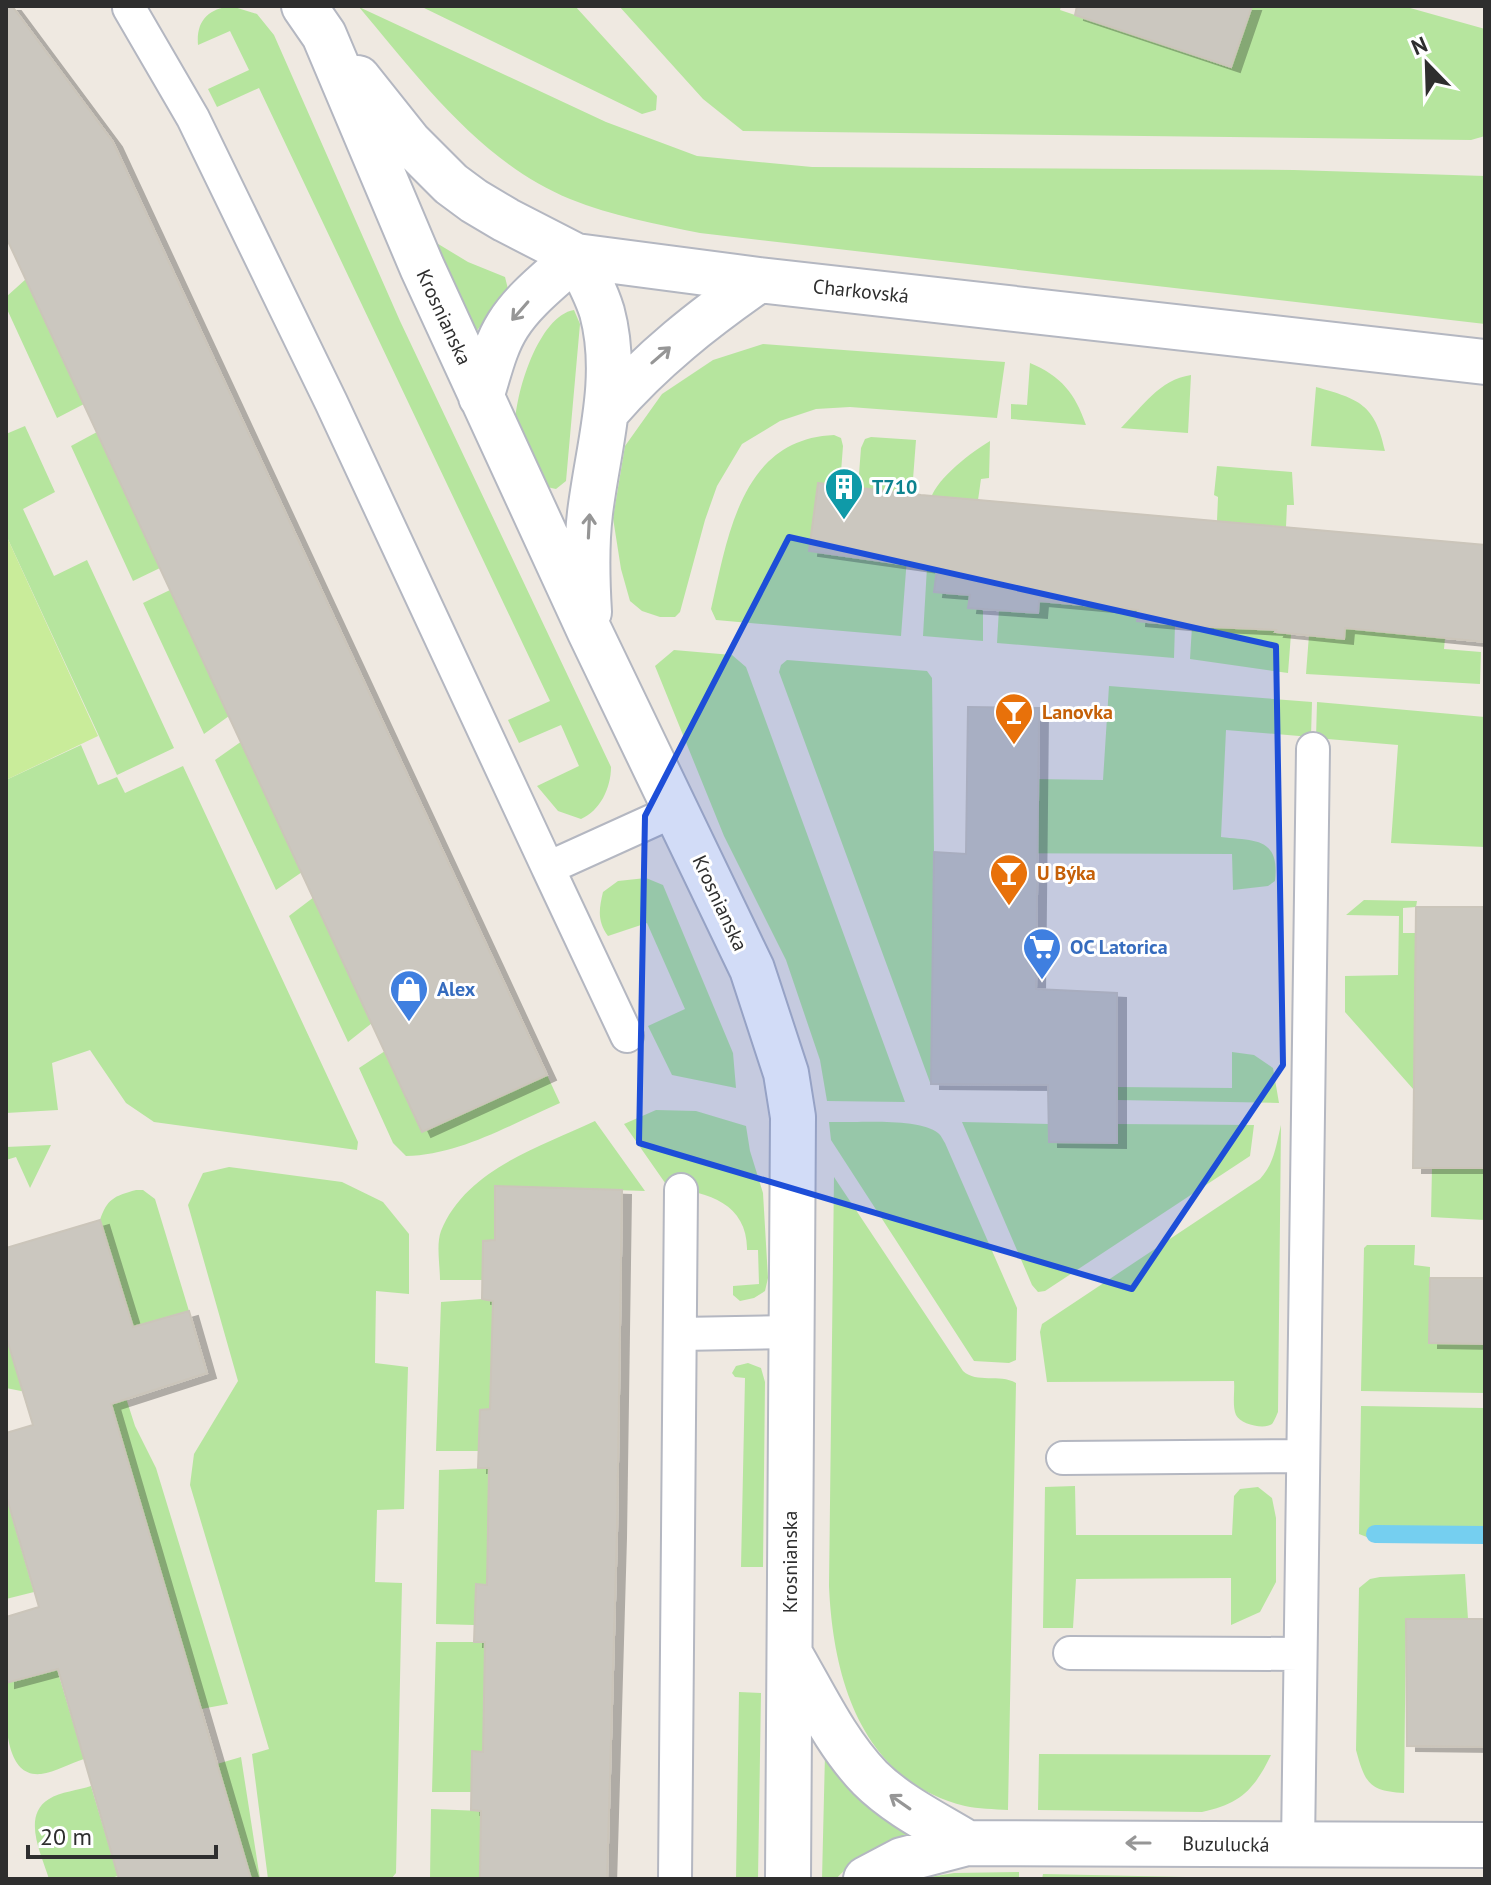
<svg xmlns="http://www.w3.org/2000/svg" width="1491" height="1885" font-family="'PT Sans',sans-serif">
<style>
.green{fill:#b6e59e}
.pitch{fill:#c9ec9a}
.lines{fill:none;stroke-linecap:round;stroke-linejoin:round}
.stream{stroke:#75cff0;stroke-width:18}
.building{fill:#cbc7bf;stroke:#cbc5ba;stroke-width:2;filter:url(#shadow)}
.service-casing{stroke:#b4b7c1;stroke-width:36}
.minor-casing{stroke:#b4b7c1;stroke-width:48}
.service{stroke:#fff;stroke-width:32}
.minor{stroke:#fff;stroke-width:44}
.oneway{stroke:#969696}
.marked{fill:#1d4ed8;fill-opacity:0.2;stroke:#1d4ed8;stroke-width:6;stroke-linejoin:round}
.labels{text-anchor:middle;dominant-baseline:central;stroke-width:6;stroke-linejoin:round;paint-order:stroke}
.street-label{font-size:20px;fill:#2e2e2e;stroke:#fff}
.culture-label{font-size:20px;font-weight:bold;fill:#0d838f;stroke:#fff;text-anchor:start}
.food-label{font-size:20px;font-weight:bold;fill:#c56008;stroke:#fff;text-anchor:start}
.shop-label{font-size:20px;font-weight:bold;fill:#366cbe;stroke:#fff;text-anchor:start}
</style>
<defs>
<filter id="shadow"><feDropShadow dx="9" dy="5" stdDeviation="0" flood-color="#0004"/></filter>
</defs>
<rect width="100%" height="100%" fill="#efe9e1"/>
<!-- green -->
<path class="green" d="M231,6L257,14L274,35L400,321L611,767C611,788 600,811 581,819L558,811L537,786L579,766L561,725L519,743L508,720L550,701L259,88L217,107L208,89L249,70L230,31L198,45C196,21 208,9 231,6Z
M420,6H575L657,96L656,110L642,114Z
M619,6H1061L1060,10L1231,67L1252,6H1403L1485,29V136L1471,140L743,131L703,99Z
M359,7L606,122L697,156L812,167L1294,170L1485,176V324L700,233C656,224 612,216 570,199C481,163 419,78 359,7Z
M425,236L468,262L505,277L508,289L473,336Z
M26,279L84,404L57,418L6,307V297Z
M574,310L580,324L566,481L556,489L542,486C534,472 517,451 515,435C512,402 537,316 574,310Z
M763,344L1005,362L997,418L850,407L816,409L780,421L742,444L717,486L705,520L680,612L675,617H660L642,611L630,601L621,569L613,518L625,446L662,394L713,360Z
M1030,363C1061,376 1075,393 1086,425L1011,419V404L1027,405Z
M1191,375L1188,433L1121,428C1143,406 1159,380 1191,375Z
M1316,387C1359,399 1375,404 1385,451L1311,446Z
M25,426L55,492L23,509L54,576L87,560L174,748L117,775L6,535V434Z
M97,432L160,568L133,581L71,446Z
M834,435L841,438L843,446L840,485L818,484L878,490L858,487L861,448L865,439L871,437L916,440L901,636L716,620L711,609C728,536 741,439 834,435Z
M990,441L989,478L981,479L978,500L944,498L935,591L970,595L983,607V641L923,636L931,498C938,477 972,452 990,441Z
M1217,466L1292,472L1294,505H1287L1286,527L1217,521L1218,497L1214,495Z
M170,590L229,716L204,734L143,603Z
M1039,601L1138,610V621L1175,625L1174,658L997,643L999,609Z
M1208,616L1277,622L1276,633L1291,634L1288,673L1190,659L1192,626L1206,627Z
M1345,628L1445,638L1444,649L1481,652L1480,684L1306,674L1309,635L1344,639Z
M674,650L732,655L746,667L905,1102L827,1101L820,1060L786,960L724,836L655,666Z
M787,660L927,671L932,678L934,852L931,1085L779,672L781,665Z
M1109,686L1312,702L1311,737L1226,730L1221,837C1255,841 1280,837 1275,881L1268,886L1233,890L1232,854L969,853L967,778L1103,780Z
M1317,702L1485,717V847L1391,843L1398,745L1316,738Z
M242,741L302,872L276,890L215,760Z
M81,745L98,785L117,777L125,793L183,766L358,1142L357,1150L154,1122L126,1103L90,1050L52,1063L58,1110L6,1113V780Z
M646,878L663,885L733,1053L736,1088L672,1075L648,1026L685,1009L647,923L608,936C597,921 599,909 603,892L618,881Z
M314,897L372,1023L348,1042L289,916Z
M1364,900L1417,901L1416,907L1403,908V933H1416L1414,1090L1345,1012V976L1398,975L1399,916L1346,915Z
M385,1051L422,1132L547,1075L560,1103C511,1124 460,1155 406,1156L393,1143L359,1068Z
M1232,1052L1254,1055L1273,1068L1279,1103L1117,1100V1087L1232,1088Z
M656,1110L696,1111L746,1126L750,1151L763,1193L768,1278L765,1291L754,1298L740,1301L733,1295V1286L759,1284L758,1250H747C748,1206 709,1190 670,1190L624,1124Z
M595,1121L645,1191L496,1186L495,1240L483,1241L482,1280H440C440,1266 436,1244 441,1231C466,1169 540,1147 595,1121Z
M829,1122C854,1123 919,1117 938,1133C941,1135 943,1140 945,1143L1017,1308L1016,1360L1009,1363L974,1361L831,1140Z
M962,1122L1049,1124V1142L1116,1143L1117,1124L1254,1125L1250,1156L1045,1291L1038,1292L1032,1285Z
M1281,1125L1278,1412C1277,1414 1274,1422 1272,1424C1264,1430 1240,1424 1236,1415C1232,1406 1235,1391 1234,1381L1047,1382L1040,1332L1042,1324L1260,1179C1274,1164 1276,1146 1281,1125Z
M51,1145L30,1188L16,1157L6,1160V1147Z
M229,1167L342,1182L383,1202L409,1234V1294L376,1291L375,1363L408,1367L404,1509L377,1510L375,1582L402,1583L396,1873L391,1879H268L252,1754L269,1749L190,1485L194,1454L238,1381L188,1205L203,1173Z
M1432,1167L1485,1168V1220L1431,1217Z
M834,1177L963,1371C977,1384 999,1373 1016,1383L1008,1810C994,1809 978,1809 965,1806C862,1781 833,1679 829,1586Z
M136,1190H143L155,1199L189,1311L133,1327L100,1220C107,1199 114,1196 136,1190Z
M1367,1245H1415L1414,1265L1430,1267L1429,1343L1485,1344V1393L1361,1391L1364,1248Z
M482,1299L493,1301L490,1409L480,1410L478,1451H436L441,1302Z
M6,1337L17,1373L72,1355L46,1396L6,1388Z
M748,1363L761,1368L765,1382L763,1567H741L745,1378L735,1377L732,1373L736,1366Z
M126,1398L135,1426L156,1468L228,1704L201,1709L110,1402Z
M1361,1406L1485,1408V1540L1372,1539L1359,1534Z
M489,1468L487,1585L476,1584L474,1625L436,1624L439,1470Z
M1075,1486L1076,1535H1232L1234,1496L1240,1489L1258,1487L1272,1498L1276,1518V1582L1260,1612L1231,1625V1578L1076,1579L1073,1628H1043L1045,1487Z
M7,1500L34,1592L6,1599Z
M1465,1574L1468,1619H1406L1404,1793C1369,1791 1365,1783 1356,1750L1359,1588L1370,1579L1380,1577Z
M436,1642H485L483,1753L472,1752L471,1792H432Z
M57,1669L84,1759C71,1763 55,1772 41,1774C1,1778 6,1708 6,1683Z
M739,1692L761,1693L758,1879H736Z
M825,1754L919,1833C891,1845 857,1855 836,1879H822Z
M1039,1754L1271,1755C1254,1790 1240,1804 1202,1812L1038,1810Z
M241,1757L260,1879H251L217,1764Z
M91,1786L118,1876L107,1879H49C42,1855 21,1816 49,1799C60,1792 79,1790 91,1786Z
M431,1809L482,1811L480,1879H430Z
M1019,1872V1879H918L954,1873Z
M1043,1874L1233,1878V1879H1042Z"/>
<!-- pitch -->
<path class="pitch" d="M6,535L98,736L6,780Z"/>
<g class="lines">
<!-- stream -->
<path class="stream" d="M1375,1534L1485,1535"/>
</g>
<!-- building -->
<path class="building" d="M6,6H12L113,142L547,1075L422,1132L6,237Z
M1077,6H1252L1231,67L1075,15Z
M818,483L921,495L1485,545V642L1345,628L1344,639L1275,632L1276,630L1192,626L1137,621L1138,610L1039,601L1038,613L968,608L970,595L934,592L937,569L809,551Z
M968,707L1039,708L1036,989L1117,993V1143L1049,1142L1048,1085L931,1084L934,852L966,854Z
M1416,907H1485V1168H1413Z
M495,1186L622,1190L617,1533L607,1879H480L481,1811L471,1810L472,1751L483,1752L485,1642H474L476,1584L487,1585L489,1468H478L480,1410L490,1409L493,1301L482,1299L483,1241L495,1240Z
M100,1220L133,1327L189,1311L207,1373L111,1404L251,1879H119L58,1669L6,1683V1617L39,1607L6,1495V1433L33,1425L6,1336V1248Z
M1430,1278H1485V1344L1429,1343Z
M1406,1619H1485V1747L1407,1746Z"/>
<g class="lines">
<defs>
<path id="service" d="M129,8L193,118L331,402L548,868L676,810
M548,868L627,1036
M680,1334L792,1332
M1063,1458L1303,1456
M1070,1653L1299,1654
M1298,1845L1313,749
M675,1879L681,1190"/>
<path id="minor" d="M304,6L324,35L422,267L590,632L752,969L786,1073L793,1117L788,1879
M358,78L409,142L451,184L474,201L506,220L576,256L759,280L1485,362
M481,397C489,373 494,347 508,325C525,298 553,278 576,256C586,274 596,292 602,312C620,379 598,447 590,513C586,546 587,579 589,612
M607,411C652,359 703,319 759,280
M790,1654C814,1695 836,1743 870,1778C897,1805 934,1823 967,1843
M866,1879L902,1860L967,1843L1485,1845"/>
</defs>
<!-- service casing -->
<use href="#service" class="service-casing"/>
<!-- minor casing -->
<use href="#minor" class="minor-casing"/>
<!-- service -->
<use href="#service" class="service"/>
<!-- minor -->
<use href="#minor" class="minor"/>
</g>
<!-- one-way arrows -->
<defs><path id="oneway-shaft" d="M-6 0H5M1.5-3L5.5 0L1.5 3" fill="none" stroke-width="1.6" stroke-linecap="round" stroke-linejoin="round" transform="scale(2)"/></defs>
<g class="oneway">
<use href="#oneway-shaft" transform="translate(520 311) rotate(131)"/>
<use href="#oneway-shaft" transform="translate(661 355) rotate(-41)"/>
<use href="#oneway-shaft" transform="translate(589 526) rotate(-87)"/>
<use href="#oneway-shaft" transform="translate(900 1802) rotate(-145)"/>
<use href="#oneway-shaft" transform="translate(1138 1843) rotate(-180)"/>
</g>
<!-- marked area -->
<path class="marked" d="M789,537L1276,646L1283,1065L1132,1289L639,1143L645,816Z"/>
<!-- icons -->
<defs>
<symbol id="building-pin" viewBox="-11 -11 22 30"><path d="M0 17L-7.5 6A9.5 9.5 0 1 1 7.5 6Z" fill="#0f9aa8" stroke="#fff"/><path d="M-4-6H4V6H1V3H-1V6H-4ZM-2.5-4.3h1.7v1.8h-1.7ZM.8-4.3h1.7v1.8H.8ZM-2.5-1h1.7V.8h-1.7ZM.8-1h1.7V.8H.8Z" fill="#fff"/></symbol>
<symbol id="bar-pin" viewBox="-11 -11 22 30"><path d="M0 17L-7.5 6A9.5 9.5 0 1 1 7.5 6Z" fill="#e8710a" stroke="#fff"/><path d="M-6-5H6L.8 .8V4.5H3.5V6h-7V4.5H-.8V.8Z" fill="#fff"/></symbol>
<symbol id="supermarket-pin" viewBox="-11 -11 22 30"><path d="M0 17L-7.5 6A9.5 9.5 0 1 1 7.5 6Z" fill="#3f7fe0" stroke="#fff"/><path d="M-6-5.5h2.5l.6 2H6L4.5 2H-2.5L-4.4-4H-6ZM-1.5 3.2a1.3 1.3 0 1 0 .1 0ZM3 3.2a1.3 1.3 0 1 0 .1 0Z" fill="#fff"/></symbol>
<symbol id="shop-pin" viewBox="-11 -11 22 30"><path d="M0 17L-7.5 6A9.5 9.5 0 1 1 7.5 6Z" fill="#3f7fe0" stroke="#fff"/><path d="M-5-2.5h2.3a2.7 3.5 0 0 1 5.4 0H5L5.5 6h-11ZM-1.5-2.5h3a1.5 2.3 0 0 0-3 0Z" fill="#fff"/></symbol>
</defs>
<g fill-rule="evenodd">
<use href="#building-pin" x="822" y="465" width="44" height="60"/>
<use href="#bar-pin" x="992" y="690" width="44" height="60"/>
<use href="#bar-pin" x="987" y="851" width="44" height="60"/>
<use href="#supermarket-pin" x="1020" y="925" width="44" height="60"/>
<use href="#shop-pin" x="387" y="967" width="44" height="60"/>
</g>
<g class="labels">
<!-- street labels -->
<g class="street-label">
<text transform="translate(861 291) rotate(6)">Charkovská</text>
<text transform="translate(444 317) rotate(65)">Krosnianska</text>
<text transform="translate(720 903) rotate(65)">Krosnianska</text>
<text transform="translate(790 1562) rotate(-90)">Krosnianska</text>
<text transform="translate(1226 1844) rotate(1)">Buzulucká</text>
</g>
<!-- culture labels -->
<g class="culture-label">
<text x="872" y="487">T710</text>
</g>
<!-- food labels -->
<g class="food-label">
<text x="1042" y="712">Lanovka</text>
<text x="1037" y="873">U Býka</text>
</g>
<!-- shop labels -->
<g class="shop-label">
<text x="1070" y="947">OC Latorica</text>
<text x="437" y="989">Alex</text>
</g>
</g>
<!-- border -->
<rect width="1491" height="1885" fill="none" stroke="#2e2e2e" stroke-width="16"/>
<!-- north arrow -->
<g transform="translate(1427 64) rotate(337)" stroke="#ffffff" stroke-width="6" paint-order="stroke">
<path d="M0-6L14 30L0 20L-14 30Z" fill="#2e2e2e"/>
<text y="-12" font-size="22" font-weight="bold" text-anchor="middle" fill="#2e2e2e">N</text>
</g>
<!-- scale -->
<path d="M28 1845v12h188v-12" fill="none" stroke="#2e2e2e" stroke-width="4"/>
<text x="40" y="1845" font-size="24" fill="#2e2e2e" stroke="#ffffff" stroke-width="6" paint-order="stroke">20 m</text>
</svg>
